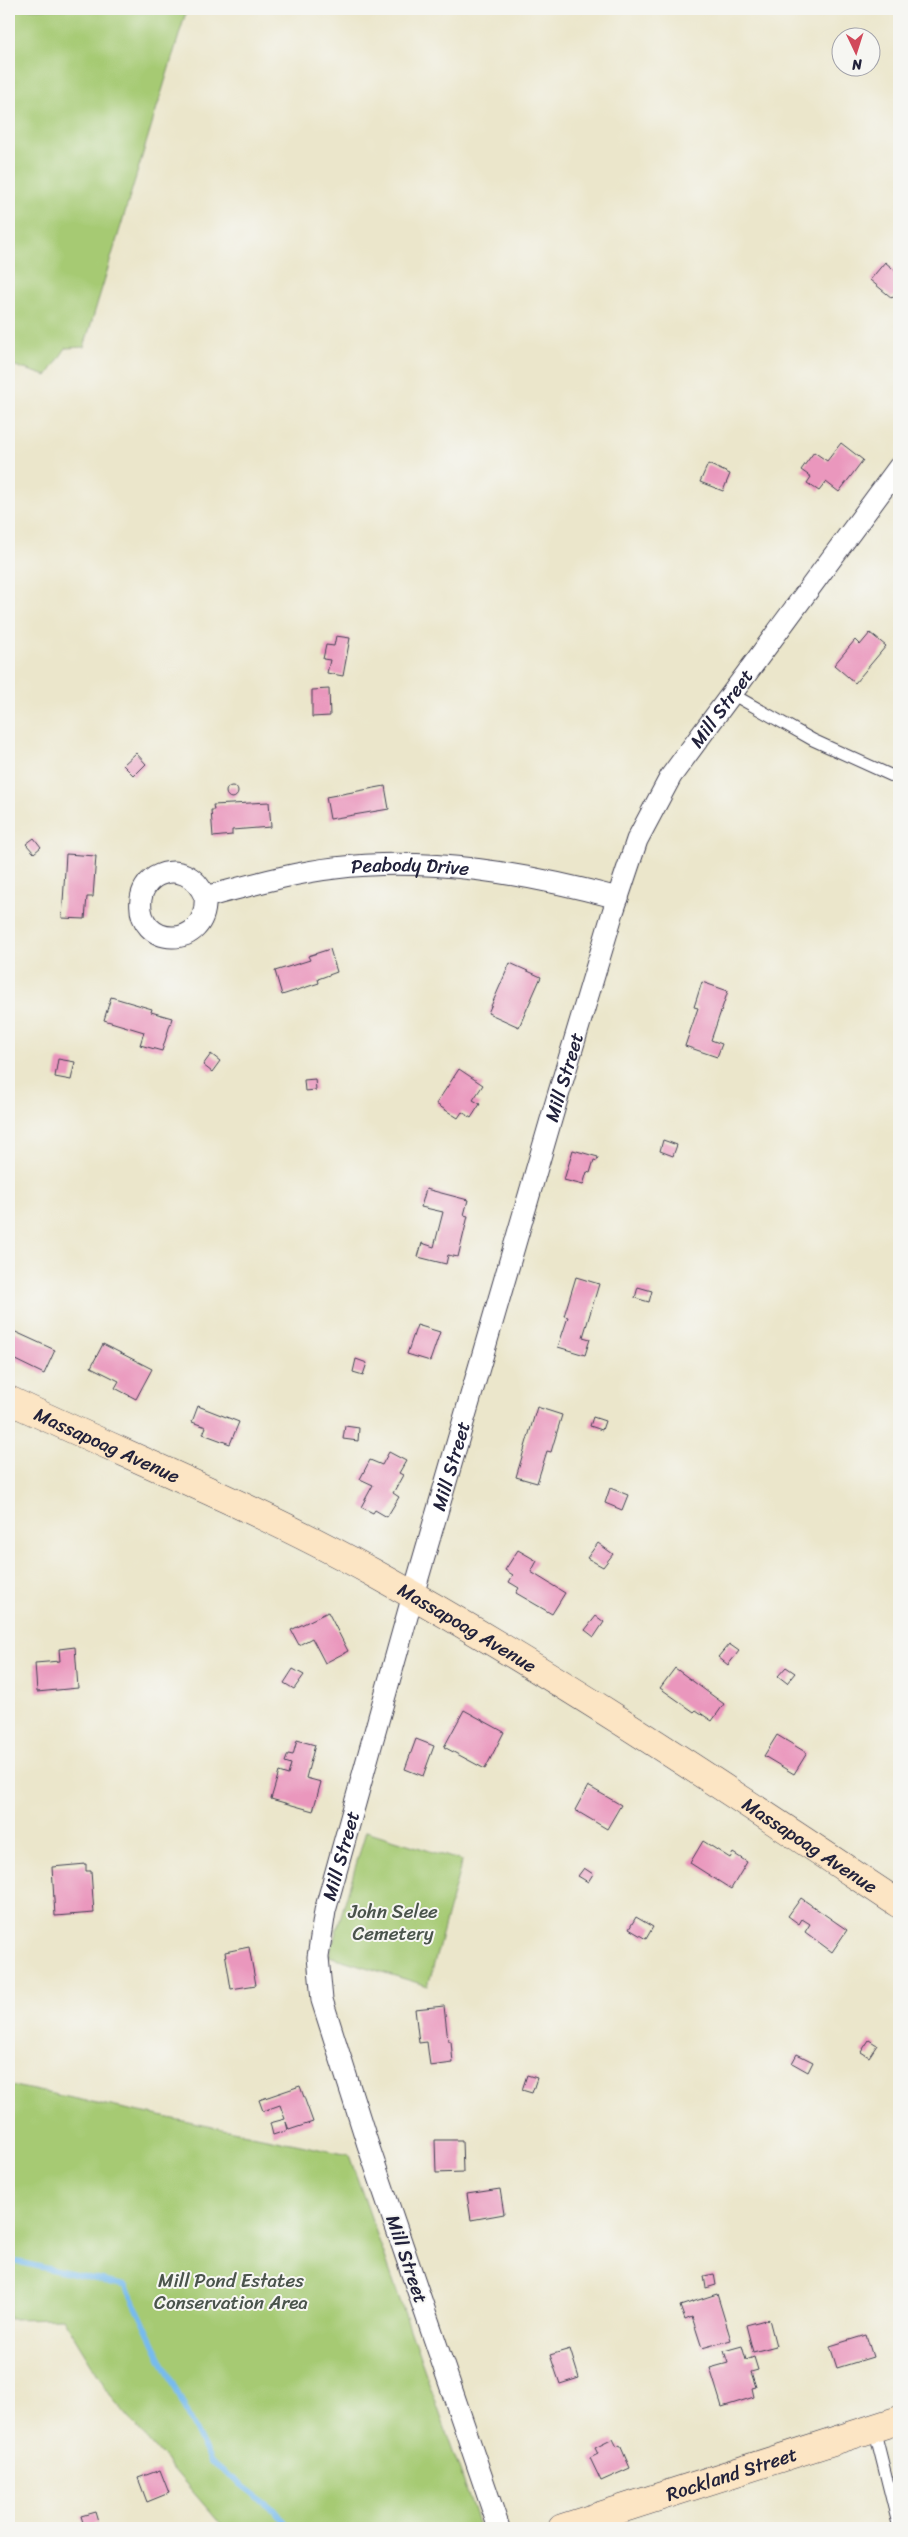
<svg xmlns="http://www.w3.org/2000/svg" width="908" height="2537" font-family="Sriracha,sans-serif">
<style>
.green{fill:#a6ca73;stroke:#647657}
.lines{fill:none;stroke-linecap:round;stroke-linejoin:round}
.stream{stroke:#77bbed;stroke-width:5.5}
.building{fill:#ea97bd}
.lane-casing{stroke:#403f51;stroke-width:13}
.street-casing{stroke:#403f51;stroke-width:23}
.secondary-casing{stroke:#403f51;stroke-width:29}
.lane{stroke:#fff;stroke-width:11}
.street{stroke:#fff;stroke-width:21}
.secondary{stroke:#fce5c4;stroke-width:28}
.labels{text-anchor:middle;dominant-baseline:central;stroke-width:4;stroke-linejoin:round;paint-order:stroke}
.street-label{font-size:19px;fill:#22223b;stroke:#f6f6f2}
.park-label{font-size:19px;fill:#4a544c;stroke:#f6f6f2}
</style>
<rect width="100%" height="100%" fill="#f6f6f2"/>
<filter id="ink" filterUnits="userSpaceOnUse"><feTurbulence type="fractalNoise" baseFrequency=".02" numOctaves="2"/><feDisplacementMap in="SourceGraphic" scale="10" xChannelSelector="R" yChannelSelector="G"/><feConvolveMatrix kernelMatrix="1 2 1 2 8 2 1 2 1" color-interpolation-filters="sRGB"/></filter>
<filter id="wash" filterUnits="userSpaceOnUse"><feTurbulence type="fractalNoise" baseFrequency=".0096" numOctaves="4" result="noise"/><feDisplacementMap in="SourceGraphic" scale="20" xChannelSelector="R" yChannelSelector="G"/><feGaussianBlur stdDeviation="1.12" result="paint"/><feColorMatrix in="noise" values="0 0 0 0 0 0 0 0 0 0 0 0 0 0 0 0 0 1.4 0 .05"/><feComposite in="paint" operator="in"/></filter>
<g filter="url(#wash)">
<rect width="100%" height="100%" fill="#ebe6cb"/>
<!-- green -->
<path class="green" d="M9,9H187L84,347L66,348L47,376L9,364Z
M366,1831L462,1861L428,1986L329,1956Z
M9,2085L349,2155L480,2528H224L112,2398L63,2318L9,2319Z"/>
<g class="lines">
<!-- stream -->
<path class="stream" d="M9,2260L126,2286L211,2462L275,2510L289,2528"/>
</g>
<g id="blocks">
<!-- building -->
<path class="building" d="M885,262L899,274V290L892,298L870,280Z
M841,443L863,460L839,492L826,482L819,491L807,483L811,477L801,470L814,452L827,461Z
M708,464L730,474L723,491L700,482Z
M870,633L886,646L855,683L834,665L855,640L860,645Z
M336,636L350,638L343,676L327,673L330,660L323,659L326,645L334,646Z
M329,689L330,716L312,717V690Z
M136,753L146,764L134,776L123,765Z
M226 792a6 6 0 1 1 12 0a6 6 0 1 1-12 0Z
M385,786L389,809L330,819L326,797Z
M269,802L271,827L232,830V835L213,837L211,810H214L213,805Z
M34,838L41,847L34,853L26,844Z
M66,854L96,856L93,897H87L85,919L62,918Z
M330,949L337,972L318,979L319,983L282,995L275,971L310,960L308,956Z
M510,963L541,977L519,1027L488,1013Z
M702,982L728,991L711,1040L722,1044L717,1057L685,1046L698,1008L694,1007Z
M111,997L152,1009L151,1012L172,1018L162,1051L140,1045L144,1032L104,1020Z
M211,1054L220,1061L212,1072L203,1065Z
M58,1059L75,1062L71,1080L55,1077Z
M459,1069L483,1085L473,1100L480,1104L471,1118L462,1112L458,1118L436,1104Z
M315,1079L316,1090L305,1091L304,1080Z
M663,1140L677,1145L673,1156L660,1151Z
M573,1150L598,1157L597,1161L594,1160L590,1173L587,1172L583,1185L564,1180Z
M426,1189L468,1200L464,1215L468,1216L458,1257L448,1255L446,1264L418,1257L422,1243L434,1247L443,1212L421,1207Z
M576,1277L599,1284L583,1337L590,1339L585,1355L558,1347L568,1317L564,1316Z
M638,1287L652,1291L649,1302L635,1298Z
M417,1325L440,1332L430,1361L407,1354Z
M9,1329L55,1350L44,1374L9,1357Z
M103,1344L152,1369L136,1399L115,1388L119,1381L91,1367Z
M356,1359L367,1363L363,1375L353,1372Z
M198,1406L239,1422L230,1444L203,1434L206,1427L192,1422Z
M537,1407L562,1415L551,1452L547,1451L537,1483L516,1477Z
M593,1417L605,1421L602,1430L590,1426Z
M345,1426L359,1428L358,1441L343,1439Z
M389,1452L406,1461L399,1473L403,1475L393,1493L399,1497L387,1517L375,1510L373,1513L361,1507L373,1485L360,1479L370,1460L382,1465Z
M610,1488L628,1495L622,1510L605,1503Z
M598,1543L613,1554L603,1567L587,1558Z
M518,1550L537,1561L531,1572L565,1593L552,1614L516,1593L519,1588L509,1582L513,1575L505,1570Z
M328,1612L348,1651L325,1663L312,1638L299,1645L291,1630Z
M596,1616L604,1622L594,1637L585,1630Z
M729,1644L739,1651L728,1665L718,1657Z
M75,1647L78,1688L37,1692L35,1663L60,1661L59,1649Z
M786,1667L795,1673L787,1683L778,1676Z
M675,1668L724,1704L712,1721L696,1710L694,1712L660,1688Z
M293,1669L304,1675L294,1689L284,1683Z
M464,1710L504,1732L485,1769L444,1747Z
M777,1735L807,1753L794,1774L764,1756Z
M416,1739L434,1746L423,1776L405,1769Z
M297,1740L315,1745L306,1778L321,1782L313,1811L271,1799L279,1772L288,1775L291,1764L285,1762L288,1754L293,1755Z
M588,1786L621,1805L607,1829L575,1810Z
M703,1841L730,1858L733,1853L747,1862L731,1889L690,1863Z
M86,1864V1871H91L94,1913L55,1916L52,1867Z
M584,1868L593,1874L588,1882L578,1876Z
M801,1898L847,1930L832,1952L805,1932L810,1924L802,1919L799,1924L788,1916Z
M636,1917L653,1927L646,1939L629,1929Z
M249,1947L256,1985L231,1989L225,1952Z
M444,2006L448,2041H451L453,2063L430,2066L427,2042L419,2043L415,2009Z
M869,2040L877,2045L869,2057L861,2052Z
M797,2054L813,2062L808,2072L792,2063Z
M527,2075L537,2078L532,2093L522,2090Z
M300,2086L313,2122L289,2130L286,2122L288,2130L273,2135L270,2123L285,2119L280,2105L263,2111L259,2100Z
M435,2140H462L463,2172L436,2173Z
M500,2189L504,2214L471,2220L467,2194Z
M714,2274L716,2285L706,2288L704,2276Z
M717,2294L731,2340L702,2348L692,2317L685,2320L680,2306Z
M769,2319L776,2346L753,2352L746,2325Z
M866,2335L873,2357L837,2368L830,2346Z
M742,2346L746,2360L754,2357L758,2370L751,2372L756,2387L752,2388L754,2397L722,2407L710,2368L728,2363L724,2351Z
M570,2349L579,2378L560,2384L550,2355Z
M613,2439L617,2447L620,2445L630,2468L601,2481L590,2458L598,2454L595,2448Z
M160,2470L169,2493L147,2502L138,2478Z
M95,2512L98,2522L84,2526L81,2516Z"/>
</g>
</g>
<g filter="url(#ink)">
<use href="#blocks" fill-opacity="0" stroke="#403f51" stroke-width="1"/>
<g class="lines">
<defs>
<path id="lane" d="M732,694L813,740L899,779
M874,2428L899,2528"/>
<g id="street">
<path id="s1" d="M205,897C196,876 177,865 155,877C148,882 142,890 141,899C135,948 209,952 205,897C248,886 291,873 335,868C429,856 527,874 618,898"/>
<path id="s2" d="M499,2528L368,2145L322,2000L318,1957L325,1911L413,1595L557,1099L613,912L637,840L671,776L899,467"/>
</g>
<g id="secondary">
<path id="s3" d="M9,1400C130,1457 255,1507 372,1572C554,1673 726,1789 899,1904"/>
<path id="s4" d="M562,2528L899,2420"/>
</g>
</defs>
<!-- lane casing -->
<use href="#lane" class="lane-casing"/>
<!-- street casing -->
<use href="#street" class="street-casing"/>
<!-- secondary casing -->
<use href="#secondary" class="secondary-casing"/>
<!-- lane -->
<use href="#lane" class="lane"/>
<!-- street -->
<use href="#street" class="street"/>
<!-- secondary -->
<use href="#secondary" class="secondary"/>
</g>
</g>
<g class="labels">
<!-- street labels -->
<g class="street-label">
<text stroke="none"><textPath href="#s2" startOffset="1919">Mill Street</textPath></text>
<text stroke="none"><textPath href="#s1" startOffset="412">Peabody Drive</textPath></text>
<text stroke="none"><textPath href="#s2" startOffset="1514">Mill Street</textPath></text>
<text stroke="none"><textPath href="#s3" startOffset="108">Massapoag Avenue</textPath></text>
<text stroke="none"><textPath href="#s2" startOffset="1109">Mill Street</textPath></text>
<text stroke="none"><textPath href="#s3" startOffset="512">Massapoag Avenue</textPath></text>
<text stroke="none"><textPath href="#s3" startOffset="918">Massapoag Avenue</textPath></text>
<text stroke="none"><textPath href="#s2" startOffset="704">Mill Street</textPath></text>
<text transform="translate(407 2259) rotate(71)">Mill Street</text>
<text stroke="none"><textPath href="#s4" startOffset="178">Rockland Street</textPath></text>
</g>
<!-- park labels -->
<g class="park-label">
<text x="393" y="1911">John Selee<tspan x="393" dy="22">Cemetery</tspan></text>
<text x="231" y="2280">Mill Pond Estates<tspan x="231" dy="22">Conservation Area</tspan></text>
</g>
</g>
<!-- margin -->
<rect width="908" height="2537" fill="none" stroke="#f6f6f2" stroke-width="30"/>
<!-- north arrow -->
<g transform="translate(856 52) rotate(176)"><circle r="24" fill="#f6f6f2" stroke="#a1a1a9"/>
<path d="M0-4L9 19L0 12L-9 19Z" fill="#d1495b"/>
<text y="-8" font-size="14" font-weight="bold" text-anchor="middle" fill="#22223b">N</text>
</g>
</svg>
